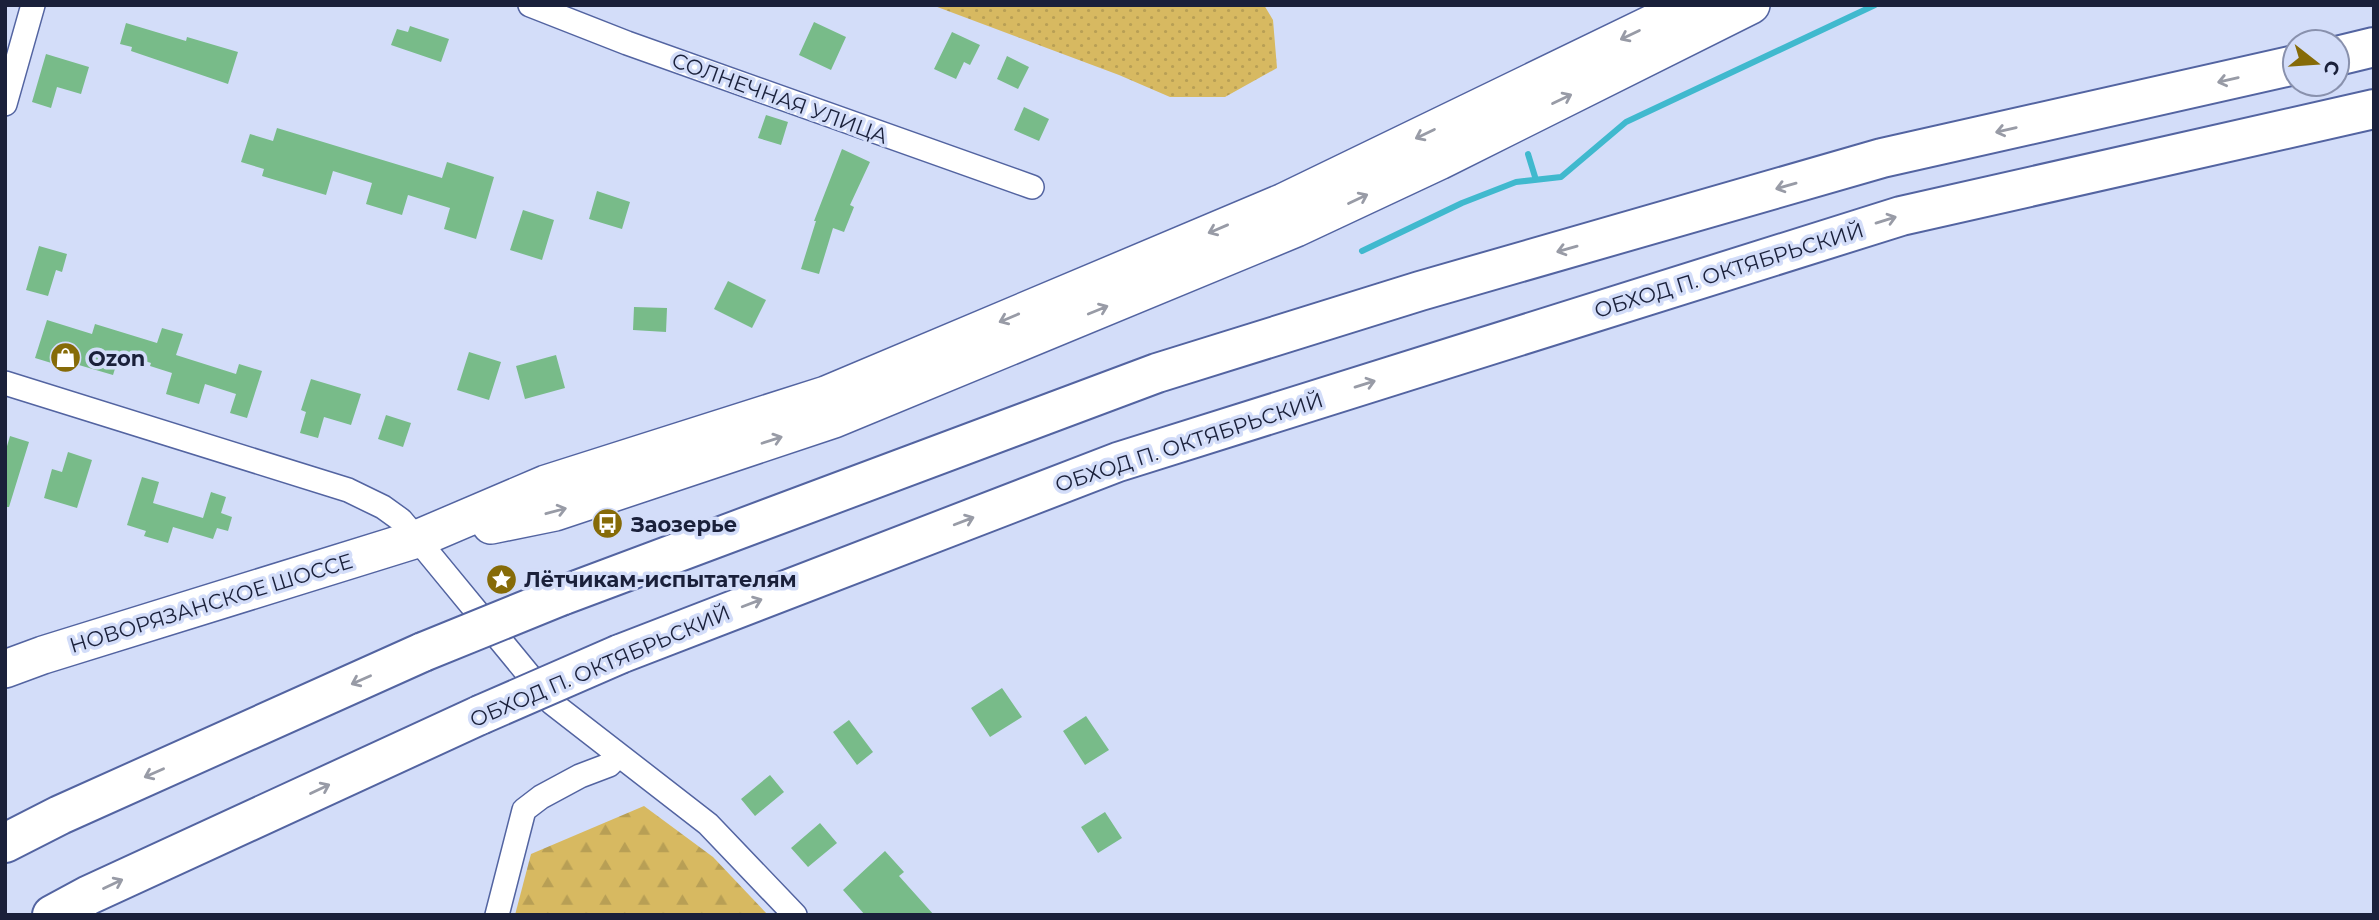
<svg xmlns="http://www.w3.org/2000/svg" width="2379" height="920" viewBox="0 0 2379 920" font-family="Montserrat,sans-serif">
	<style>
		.grass { fill: url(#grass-dots) }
		.forest { fill: url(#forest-firs) }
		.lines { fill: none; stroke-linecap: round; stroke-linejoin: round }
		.stream { stroke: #40b9ce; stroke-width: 6 }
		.building { fill: #78bb89 }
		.street-casing { stroke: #5364a1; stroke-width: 26 }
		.primary-casing { stroke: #5364a1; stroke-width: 40 }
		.highway-casing { stroke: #5364a1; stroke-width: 42 }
		.street { stroke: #fff; stroke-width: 23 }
		.primary { stroke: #fff; stroke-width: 37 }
		.highway { stroke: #fff; stroke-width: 38 }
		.highway-bridge-casing { stroke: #5364a1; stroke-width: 42; stroke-linecap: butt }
		.highway-bridge { stroke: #fff; stroke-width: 38 }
		.oneway { stroke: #989ba6 }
		.labels { text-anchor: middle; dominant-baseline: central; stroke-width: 7; stroke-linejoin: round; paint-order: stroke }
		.street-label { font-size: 21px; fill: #1a203a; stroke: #d3ddf9 }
		.poi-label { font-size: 21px; font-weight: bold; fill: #1a203a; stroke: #d3ddf9; text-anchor: start }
	</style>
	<defs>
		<pattern id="grass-dots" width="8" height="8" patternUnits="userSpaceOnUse" patternTransform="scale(1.75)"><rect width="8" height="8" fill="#d7b961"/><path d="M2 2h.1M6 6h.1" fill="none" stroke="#b89f55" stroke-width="1.8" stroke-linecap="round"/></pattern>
		<pattern id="forest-firs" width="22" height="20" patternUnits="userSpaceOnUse" patternTransform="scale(1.75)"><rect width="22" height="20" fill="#d7b961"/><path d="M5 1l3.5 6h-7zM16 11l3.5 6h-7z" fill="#b89f55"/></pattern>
	</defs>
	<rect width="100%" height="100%" fill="#d3ddf9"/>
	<path class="grass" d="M932 5H1264L1273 20 1277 68 1225 97H1170L1119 75Z"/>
	<path class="forest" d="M644 806 713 857 768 915H515L531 854Z"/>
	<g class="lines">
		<path class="stream" d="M1528 154 1536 180
			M1362 251 1462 203 1516 182 1561 177 1626 122 1875 5"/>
	</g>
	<path class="building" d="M814 22 846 37 831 70 799 55Z
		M126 23 186 41 187 37 238 52 228 84 131 51 132 47 120 44Z
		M410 26 449 39 441 62 391 45 397 29 408 32Z
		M952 32 980 45 970 65 964 62 956 79 934 69Z
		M46 54 89 67 81 94 57 87 51 108 32 102Z
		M1007 56 1029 67 1018 89 997 79Z
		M1024 107 1049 119 1039 141 1014 130Z
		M766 115 788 122 781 145 758 138Z
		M277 128 442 178 447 162 494 177 476 239 444 229 450 208 408 195 402 215 366 204 372 183 333 171 326 195 262 176 264 169 241 162 250 134 273 141Z
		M842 149 870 162 850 205 854 207 844 232 833 228 819 274 801 269 816 221H814Z
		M597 191 630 202 622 229 589 219Z
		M523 210 554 220 542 260 510 250Z
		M39 246 67 254 62 272 56 270 48 296 26 290Z
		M728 281 766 300 752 328 714 309Z
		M634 307 667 308 666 332 633 330Z
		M47 320 92 334 95 324 157 343 162 328 183 334 176 355 236 374 239 364 262 371 247 418 230 413 236 394 205 384 199 404 166 394 172 373 150 366 151 363 120 353 113 375 72 363 71 369 35 358Z
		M469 352 501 362 489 400 457 390Z
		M556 355 565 388 525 399 516 366Z
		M311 379 361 394 351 425 324 417 318 438 300 433 306 412 301 410Z
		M386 415 411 423 403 447 378 439Z
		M10 436 29 442 9 507H5V453Z
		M68 452 92 460 77 508 44 498 52 469 62 472Z
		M142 477 159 482 153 503 203 518 211 492 226 497 221 513 232 517 228 531 217 528 213 539 173 527 168 543 144 536 146 531 127 525Z
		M1002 688 1022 717 990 737 971 708Z
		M1086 716 1109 750 1085 765 1063 731Z
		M849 720 873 752 857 765 833 732Z
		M770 775 784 792 755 816 741 799Z
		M1105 812 1122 838 1098 853 1081 827Z
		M820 823 837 843 808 867 791 848Z
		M885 851 904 872 899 876 934 915H865L843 890Z"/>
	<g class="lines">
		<defs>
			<path id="street" d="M530 5 627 43 1032 187
				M5 104 33 5
				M5 383 348 490 383 507 401 520 417 539 552 703 708 824 795 915
				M497 915 524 810 541 797 580 776 609 765 619 755"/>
			<path id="primary" d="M491 525 555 512 834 419 1296 228 1439 161 1751 5
				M5 669 43 655 417 539 546 484 826 395 1284 202 1691 5"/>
			<path id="highway" d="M2337 56 2374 47
				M561 596 1157 373 1420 291 1882 158 2295 65
				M620 654 1118 462 1901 216 2374 109
				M5 843 60 815 423 652
				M52 915 89 895 480 715"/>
		</defs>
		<use href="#street" class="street-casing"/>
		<use href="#primary" class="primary-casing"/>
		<use href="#highway" class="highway-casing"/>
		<use href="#street" class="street"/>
		<use href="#primary" class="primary"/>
		<use href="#highway" class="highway"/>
		<defs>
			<path id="highway-bridge" d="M423 652 561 596
				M480 715 620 654"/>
		</defs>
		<use href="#highway-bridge" class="highway-bridge-casing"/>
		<use href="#highway-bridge" class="highway-bridge"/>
	</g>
	<defs><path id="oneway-shaft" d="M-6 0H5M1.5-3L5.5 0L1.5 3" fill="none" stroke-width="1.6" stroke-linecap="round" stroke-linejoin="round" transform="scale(1.75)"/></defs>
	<g class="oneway">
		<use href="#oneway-shaft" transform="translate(1630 35) rotate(154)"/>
		<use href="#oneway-shaft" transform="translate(2228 80) rotate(167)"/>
		<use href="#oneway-shaft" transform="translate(1562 99) rotate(-26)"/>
		<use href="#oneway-shaft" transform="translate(2006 130) rotate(167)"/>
		<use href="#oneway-shaft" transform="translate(1425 134) rotate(154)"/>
		<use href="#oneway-shaft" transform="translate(1786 186) rotate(164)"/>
		<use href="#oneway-shaft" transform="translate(1358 199) rotate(-25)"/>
		<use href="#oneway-shaft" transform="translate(1886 220) rotate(-17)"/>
		<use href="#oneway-shaft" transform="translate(1218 229) rotate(157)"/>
		<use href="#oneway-shaft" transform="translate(1567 249) rotate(164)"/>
		<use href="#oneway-shaft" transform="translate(1098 310) rotate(-22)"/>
		<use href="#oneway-shaft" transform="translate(1009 318) rotate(157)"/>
		<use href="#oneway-shaft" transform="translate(1365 384) rotate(-17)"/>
		<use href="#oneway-shaft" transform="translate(772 440) rotate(-18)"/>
		<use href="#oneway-shaft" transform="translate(556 511) rotate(-15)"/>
		<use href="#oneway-shaft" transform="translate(964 521) rotate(-21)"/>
		<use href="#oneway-shaft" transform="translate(752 603) rotate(-21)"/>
		<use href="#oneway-shaft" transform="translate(361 680) rotate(156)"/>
		<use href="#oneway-shaft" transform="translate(154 773) rotate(156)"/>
		<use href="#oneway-shaft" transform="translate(320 789) rotate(-25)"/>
		<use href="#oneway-shaft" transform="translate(113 884) rotate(-25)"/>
	</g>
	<defs>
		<symbol id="shop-disc" viewBox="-11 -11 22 22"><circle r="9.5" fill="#866b08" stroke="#d3ddf9"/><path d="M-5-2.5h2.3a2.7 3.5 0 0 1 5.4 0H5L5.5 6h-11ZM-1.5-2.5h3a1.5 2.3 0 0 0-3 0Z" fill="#fff"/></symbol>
		<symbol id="bus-disc" viewBox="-11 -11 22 22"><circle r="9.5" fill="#866b08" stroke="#d3ddf9"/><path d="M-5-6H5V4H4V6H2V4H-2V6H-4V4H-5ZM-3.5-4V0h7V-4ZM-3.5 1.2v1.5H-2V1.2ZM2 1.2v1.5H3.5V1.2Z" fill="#fff"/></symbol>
		<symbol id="sight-disc" viewBox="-11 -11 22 22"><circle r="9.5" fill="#866b08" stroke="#d3ddf9"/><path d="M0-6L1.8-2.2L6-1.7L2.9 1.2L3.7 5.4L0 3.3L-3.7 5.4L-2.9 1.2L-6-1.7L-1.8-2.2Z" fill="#fff"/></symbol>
	</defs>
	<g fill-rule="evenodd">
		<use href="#shop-disc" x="48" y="340" width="35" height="35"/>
		<use href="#bus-disc" x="590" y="506" width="35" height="35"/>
		<use href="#sight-disc" x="484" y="562" width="35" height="35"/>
	</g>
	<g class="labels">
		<g class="street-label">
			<text transform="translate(780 98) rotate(20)">СОЛНЕЧНАЯ УЛИЦА</text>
			<text transform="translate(1729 270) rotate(-17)">ОБХОД П. ОКТЯБРЬСКИЙ</text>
			<text transform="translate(1189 442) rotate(-18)">ОБХОД П. ОКТЯБРЬСКИЙ</text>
			<text transform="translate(211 603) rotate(-17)">НОВОРЯЗАНСКОЕ ШОССЕ</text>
			<text transform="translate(600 666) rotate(-23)">ОБХОД П. ОКТЯБРЬСКИЙ</text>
		</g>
		<g class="poi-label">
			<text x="88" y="358">Ozon</text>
			<text x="631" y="524">Заозерье</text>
			<text x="524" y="579">Лётчикам-испытателям</text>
		</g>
	</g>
	<rect width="2379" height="920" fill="none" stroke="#1a203a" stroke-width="14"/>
	<g transform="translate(2316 63) rotate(107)"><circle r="33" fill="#d3ddf9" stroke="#8991ad" stroke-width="2"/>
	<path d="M0-5L12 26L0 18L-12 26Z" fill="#866b08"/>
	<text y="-10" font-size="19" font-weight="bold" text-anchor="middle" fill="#1a203a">С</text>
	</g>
</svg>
